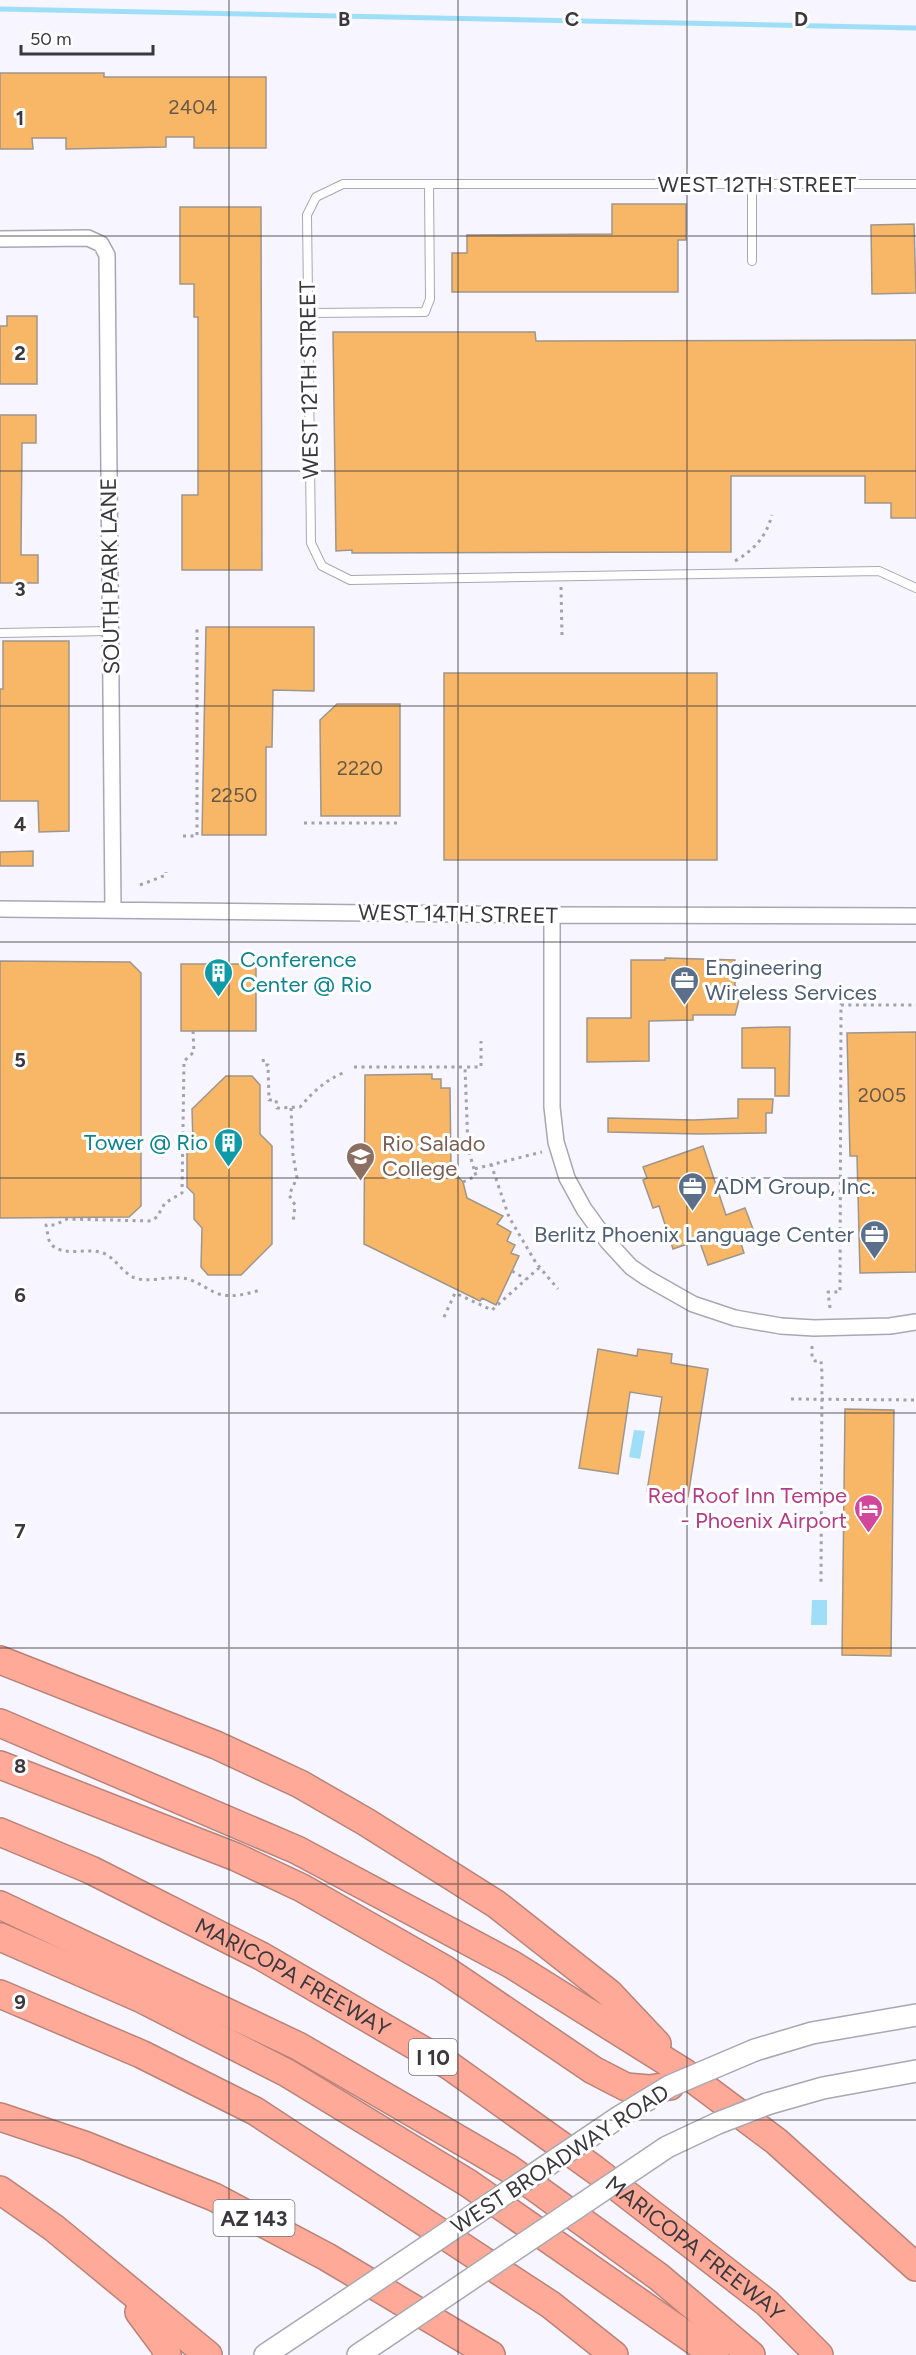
<svg xmlns="http://www.w3.org/2000/svg" width="916" height="2355" viewBox="0 0 916 2355" font-family="Figtree,sans-serif">
	<style>
		.water { fill: #9edff7 }
		.lines { fill: none; stroke-linecap: round; stroke-linejoin: round }
		.stream { stroke: #9edff7; stroke-width: 5 }
		.building { fill: #f8b766; stroke: #9e958c; stroke-width: 1.5 }
		.service-casing { stroke: #a9a7b2; stroke-width: 10 }
		.minor-casing { stroke: #a9a7b2; stroke-width: 18 }
		.secondary-casing { stroke: #a9a7b2; stroke-width: 24 }
		.motorway-casing { stroke: #ba8278; stroke-width: 30 }
		.path { stroke: #a3a1a9; stroke-width: 3; stroke-dasharray: 3 4.5; stroke-linecap: butt }
		.service { stroke: #fff; stroke-width: 8 }
		.minor { stroke: #fff; stroke-width: 15 }
		.secondary { stroke: #fff; stroke-width: 21 }
		.motorway { stroke: #ffaa98; stroke-width: 27 }
		.secondary-bridge-casing { stroke: #a9a7b2; stroke-width: 24; stroke-linecap: butt }
		.secondary-bridge { stroke: #fff; stroke-width: 21 }
		.grid { fill: none; stroke: #3a383d; stroke-width: 1.5; stroke-opacity: 0.55 }
		.labels { text-anchor: middle; dominant-baseline: central; stroke-width: 6; stroke-linejoin: round; paint-order: stroke }
		.number-label { font-size: 20px; fill: #6a5847 }
		.shield { fill: #fff; stroke: #757477; stroke-width: 1.5 }
		.shield-label { font-size: 21px; font-weight: bold; fill: #3a383d }
		.street-label { font-size: 22px; fill: #3a383d; stroke: #fff }
		.culture-label { font-size: 22px; fill: #0d838f; stroke: #fff; text-anchor: start }
		.service-label { font-size: 22px; fill: #4e5e75; stroke: #fff; text-anchor: start }
		.education-label { font-size: 22px; fill: #785e54; stroke: #fff; text-anchor: start }
		.hotel-label { font-size: 22px; fill: #b23c85; stroke: #fff; text-anchor: end }
		.grid-label { font-size: 20px; text-anchor: middle; font-weight: bold; fill: #3a383d; stroke: #fff; stroke-width: 6; stroke-linejoin: round; paint-order: stroke }
	</style>
	<rect width="100%" height="100%" fill="#f7f5ff"/>
	<path class="water" d="M634 1430 645 1431 640 1459 629 1457Z
		M812 1600H827V1625H811Z"/>
	<g class="lines">
		<path class="stream" d="M0 9 916 28"/>
	</g>
	<path class="building" d="M0 73H104V77H266V148H194V137H166V147L66 149V138H32L33 149H0Z
		M612 204H686V240H678V292H452V253H467V235L612 234Z
		M180 207H261L262 570H182V495H198V317H194V284H180Z
		M914 224 916 293 872 294 871 225Z
		M7 316H37V384H0V326H7Z
		M333 332H535L536 341 916 340V518H891V503H865V476H731V552L352 553V550L336 551Z
		M0 415H36V443H22L21 555H38V583H0Z
		M206 627H314V691L273 690 272 747H266V835H202Z
		M3 641H69V831L39 832 38 801H0V689H3Z
		M444 673H717V860H444Z
		M337 704H400V816H321L320 720Z
		M33 851V866H0V852Z
		M665 958 735 960V985L740 996 735 1015H693V1020L649 1021V1061L587 1062V1018H631V960H665Z
		M0 961 130 962 141 973V1206L129 1217 0 1218Z
		M181 964H256V1031H181Z
		M776 1027H790L789 1096H775V1068H742V1028Z
		M916 1032V1272L860 1273 857 1156H850L847 1033Z
		M432 1074V1079H441V1088H450L451 1170 463 1182 467 1198 503 1216 497 1224 511 1232 507 1241 515 1245 511 1253 519 1256 496 1305 482 1298 480 1301 364 1244 365 1075Z
		M226 1076H252L260 1085V1134L272 1146V1244L241 1275H208L201 1267 202 1228 194 1219V1194L187 1187V1147L193 1142 192 1109Z
		M738 1099H773L772 1113H766V1133L699 1134 608 1132V1118L694 1120 738 1118Z
		M703 1146 726 1215 745 1208 753 1229 738 1234 744 1253 708 1265 699 1240 673 1249 659 1206 653 1208 643 1180 647 1178 643 1167Z
		M598 1349 637 1356 638 1349 672 1354 671 1363 708 1369 688 1497 647 1491 662 1397 630 1392 618 1474 579 1468Z
		M845 1409 894 1410 891 1656 842 1655Z"/>
	<g class="lines">
		<defs>
			<path id="service" d="M916 184H343L316 197 307 215 311 543 322 566 350 580 879 571 916 588
				M752 261V184
				M308 313 425 312 430 299 429 184
				M0 633 110 631"/>
			<path id="minor" d="M0 239 88 238 101 244 107 255 113 909
				M0 909 552 915 916 916
				M552 915V1107L556 1142 567 1178 584 1209 608 1242 631 1267 647 1278 693 1304 735 1318 781 1326 814 1328 890 1326 916 1322"/>
			<path id="secondary" d="M755 2050 812 2033 916 2015
				M767 2104 823 2088 916 2071
				M265 2355 340 2305
				M358 2355 382 2339"/>
			<g id="motorway">
				<path d="M0 1660 216 1745 300 1784 366 1822 496 1904 609 1993 657 2044"/>
				<path d="M0 1723 297 1850 511 1964 685 2073 776 2141 916 2267"/>
				<path d="M0 1765 236 1857 302 1888 444 1969 593 2070 626 2087 649 2089 670 2086"/>
				<path id="s1" d="M0 1832 91 1870 261 1956 450 2066 594 2169 767 2303 819 2355"/>
				<path d="M0 1905 298 2046 508 2168 659 2277 751 2355"/>
				<path d="M0 1937 140 1998 287 2073 468 2183 715 2355"/>
				<path d="M0 1994 141 2054 255 2111 551 2305 614 2355"/>
				<path d="M0 2117 84 2145 214 2197 327 2257 491 2355"/>
				<path d="M0 2190 54 2228 208 2355"/>
				<path d="M139 2312 165 2347 167 2355"/>
			</g>
		</defs>
		<use href="#service" class="service-casing"/>
		<use href="#minor" class="minor-casing"/>
		<use href="#secondary" class="secondary-casing"/>
		<use href="#motorway" class="motorway-casing"/>
		<path class="path" d="M735 561C754 550 766 537 772 515
			M561 587 562 636
			M304 823H399
			M183 836H197V627
			M140 885 166 875V872
			M193 1031 194 1052 184 1061 182 1193 165 1203 157 1217 151 1221 67 1219 55 1225H46C48 1231 47 1242 53 1246 67 1257 87 1247 103 1253 116 1258 122 1273 135 1278 149 1283 166 1276 181 1278 196 1279 205 1289 219 1294 232 1298 247 1294 260 1290
			M263 1059 264 1065H268L269 1100H276L277 1108 300 1107C313 1092 324 1081 343 1073
			M354 1067H465
			M291 1108 293 1155 297 1178 289 1195 295 1205 293 1223
			M491 1164 509 1217 536 1263 558 1289
			M474 1169 468 1148 465 1067H481V1041
			M463 1182 476 1176 474 1169 542 1152
			M512 1271 526 1279
			M830 1308 828 1292H840L841 1005H916
			M444 1317 455 1293 492 1310 540 1267
			M812 1346V1358L815 1361H821L822 1373 821 1582
			M791 1399 916 1400"/>
		<use href="#service" class="service"/>
		<use href="#minor" class="minor"/>
		<use href="#secondary" class="secondary"/>
		<use href="#motorway" class="motorway"/>
		<defs>
			<path id="secondary-bridge" d="M340 2305 619 2117 670 2086 755 2050
				M382 2339 667 2147 718 2123 767 2104"/>
		</defs>
		<use href="#secondary-bridge" class="secondary-bridge-casing"/>
		<use href="#secondary-bridge" class="secondary-bridge"/>
	</g>
	<path class="grid" d="M229 0V2355M458 0V2355M687 0V2355M0 236H916M0 471H916M0 706H916M0 942H916M0 1178H916M0 1413H916M0 1648H916M0 1884H916M0 2120H916"/>
	<defs>
		<symbol id="building-pin" viewBox="-11 -11 22 30"><path d="M0 17L-7.5 6A9.5 9.5 0 1 1 7.5 6Z" fill="#0f9aa8" stroke="#fff"/><path d="M-4-6H4V6H1V3H-1V6H-4ZM-2.5-4.3h1.7v1.8h-1.7ZM.8-4.3h1.7v1.8H.8ZM-2.5-1h1.7V.8h-1.7ZM.8-1h1.7V.8H.8Z" fill="#fff"/></symbol>
		<symbol id="office-pin" viewBox="-11 -11 22 30"><path d="M0 17L-7.5 6A9.5 9.5 0 1 1 7.5 6Z" fill="#5c6f8a" stroke="#fff"/><path d="M-6-3h4V-5.5h4V-3h4V5H-6ZM-1-4.5V-3h2v-1.5ZM-6 0V1H6V0Z" fill="#fff"/></symbol>
		<symbol id="university-pin" viewBox="-11 -11 22 30"><path d="M0 17L-7.5 6A9.5 9.5 0 1 1 7.5 6Z" fill="#8d6e63" stroke="#fff"/><path d="M0-5L7-2L0 1L-7-2ZM-4 1L0 2.5L4 1V4Q0 6-4 4Z" fill="#fff"/></symbol>
		<symbol id="hotel-pin" viewBox="-11 -11 22 30"><path d="M0 17L-7.5 6A9.5 9.5 0 1 1 7.5 6Z" fill="#d1479c" stroke="#fff"/><path d="M-6-4.5h1.5V1H6V5H4.5V3h-9V5H-6ZM-4 0a1.8 1.8 0 1 1 3.6 0ZM.5 0V-2.5h3Q6-2.5 6 0Z" fill="#fff"/></symbol>
	</defs>
	<g fill-rule="evenodd">
		<use href="#building-pin" x="202" y="956" width="33" height="45"/>
		<use href="#office-pin" x="668" y="964" width="33" height="45"/>
		<use href="#building-pin" x="212" y="1126" width="33" height="45"/>
		<use href="#university-pin" x="344" y="1140" width="33" height="45"/>
		<use href="#office-pin" x="676" y="1170" width="33" height="45"/>
		<use href="#office-pin" x="858" y="1218" width="33" height="45"/>
		<use href="#hotel-pin" x="852" y="1492" width="33" height="45"/>
	</g>
	<g class="labels">
		<g class="number-label">
			<text x="193" y="107">2404</text>
			<text x="360" y="768">2220</text>
			<text x="234" y="795">2250</text>
			<text x="882" y="1095">2005</text>
		</g>
		<g class="shield">
			<rect x="409" y="2039" width="48" height="36" rx="4.5"/>
			<rect x="213.5" y="2200" width="81" height="36" rx="4.5"/>
		</g>
		<g class="shield-label">
			<text x="433" y="2057">I 10</text>
			<text x="254" y="2218">AZ 143</text>
		</g>
		<g class="street-label">
			<text x="757" y="184">WEST 12TH STREET</text>
			<text transform="translate(309 380) rotate(-91)">WEST 12TH STREET</text>
			<text transform="translate(110 576) rotate(-91)">SOUTH PARK LANE</text>
			<text transform="translate(458 914) rotate(1)">WEST 14TH STREET</text>
			<text stroke="none"><textPath href="#s1" startOffset="327">MARICOPA FREEWAY</textPath></text>
			<text transform="translate(560 2159) rotate(-33)">WEST BROADWAY ROAD</text>
			<text stroke="none"><textPath href="#s1" startOffset="813">MARICOPA FREEWAY</textPath></text>
		</g>
		<g class="culture-label">
			<text x="240" y="959">Conference<tspan x="240" dy="25">Center @ Rio</tspan></text>
			<text x="208" y="1142" text-anchor="end">Tower @ Rio</text>
		</g>
		<g class="service-label">
			<text x="705" y="967">Engineering<tspan x="705" dy="25">Wireless Services</tspan></text>
			<text x="714" y="1186">ADM Group, Inc.</text>
			<text x="854" y="1234" text-anchor="end">Berlitz Phoenix Language Center</text>
		</g>
		<g class="education-label">
			<text x="382" y="1143">Rio Salado<tspan x="382" dy="25">College</tspan></text>
		</g>
		<g class="hotel-label">
			<text x="847" y="1495">Red Roof Inn Tempe<tspan x="847" dy="25">- Phoenix Airport</tspan></text>
		</g>
	</g>
	<g class="grid-label">
		<text x="344" y="26">B</text>
		<text x="572" y="26">C</text>
		<text x="801" y="26">D</text>
		<text x="20" y="125">1</text>
		<text x="20" y="360">2</text>
		<text x="20" y="596">3</text>
		<text x="20" y="831">4</text>
		<text x="20" y="1067">5</text>
		<text x="20" y="1302">6</text>
		<text x="20" y="1538">7</text>
		<text x="20" y="1773">8</text>
		<text x="20" y="2009">9</text>
	</g>
	<path d="M21 45v9h132v-9" fill="none" stroke="#3a383d" stroke-width="3"/>
	<text x="30" y="45" font-size="18" fill="#3a383d" stroke="#ffffff" stroke-width="4.5" paint-order="stroke">50 m</text>
</svg>
